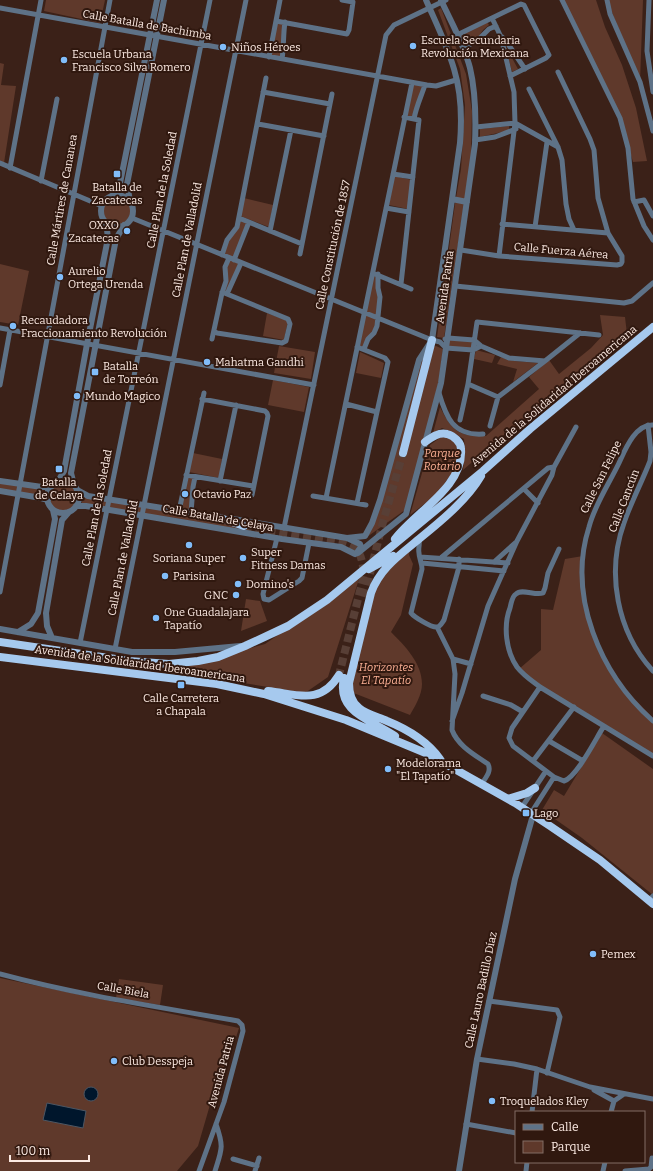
<svg xmlns="http://www.w3.org/2000/svg" width="653" height="1171" viewBox="0 0 653 1171" font-family="Bitter,serif">
	<style>
		.green { fill: #5f392b }
		.water { fill: #00162c; stroke: #4c5663 }
		.lines { fill: none; stroke-linecap: round; stroke-linejoin: round }
		.trunk-tunnel { stroke: #583f36; stroke-width: 8; stroke-dasharray: 8 4; stroke-linecap: butt }
		.minor { stroke: #5e7287; stroke-width: 5 }
		.tertiary { stroke: #5e7287; stroke-width: 6 }
		.trunk { stroke: #a6c9ee; stroke-width: 8 }
		.poi-dot { fill: #81bdfa; stroke: #30180f; stroke-width: 1.5 }
		.labels { text-anchor: middle; dominant-baseline: central; stroke-width: 4; stroke-linejoin: round; paint-order: stroke }
		.street-label { font-size: 11px; fill: #fceae3; stroke: #30180f }
		.poi-label { font-size: 11px; fill: #fceae3; stroke: #30180f; text-anchor: start }
		.park-label { font-size: 11px; font-style: italic; fill: #feb297; stroke: #30180f }
	</style>
	<rect width="100%" height="100%" fill="#3b2118"/>
	<path class="green" d="M46 0H105L100 23 44 11Z
		M563 0H596L605 27 622 65 636 108 647 161 633 162 620 118Z
		M607 0H643L640 82Z
		M441 8 466 74 472 111 471 157 444 338 437 337 455 204 461 169 465 105 460 69 438 10Z
		M276 21 285 22 282 59 269 57Z
		M487 22 489 25 483 30 479 36 463 45 459 36Z
		M505 45 518 69 512 72Z
		M0 63 4 64 1 85 16 86 4 163 0 161Z
		M412 83 424 85 414 119 405 117Z
		M509 126V131C499 132 490 135 480 137V129Z
		M394 176 412 180 408 209 389 205Z
		M101 211a16 16 0 1 1 32 0a16 16 0 1 1-32 0Z
		M244 198 273 205 269 227 240 216Z
		M239 218 249 222 232 259 239 263 227 294 222 292 229 258 222 255 227 240 237 227Z
		M0 264 29 271 18 325 0 322Z
		M372 274H378L379 296 376 328 363 348 357 347Z
		M267 313 288 321 284 340 263 336Z
		M600 315 625 317 627 334 565 390 501 437 463 470 465 451 464 439 450 431 442 428 433 433 440 407C452 431 459 437 486 436L539 389 529 377 549 360 559 374 591 348 603 335Z
		M448 339 474 340 473 350 446 348Z
		M279 346 315 352 311 379 274 373Z
		M436 346 443 349 439 381 405 510 367 537 421 362 428 349Z
		M476 350 495 355 492 363 474 359Z
		M360 352 384 363 381 378 356 373Z
		M501 357 515 361 538 363 513 382 517 369 497 364Z
		M273 380 309 387 304 412 268 405Z
		M441 437 451 439 456 444 459 453 457 466 436 495 410 515 430 445Z
		M193 453 222 459 219 478 189 472Z
		M186 475 194 477 191 511 179 510Z
		M0 481 43 488 41 498 0 491Z
		M49 497a14 14 0 1 1 28 0a14 14 0 1 1-28 0Z
		M84 494 214 516 240 530 81 506Z
		M410 548 409 555 413 564 401 615 391 632C405 646 422 663 422 684 422 695 415 706 410 715L351 692 373 587Z
		M583 556 587 612 604 656 625 689 653 718V755L544 690 519 669 541 650V609L553 610 565 559Z
		M359 579 328 677 305 693 169 671 265 644Z
		M246 599 260 601 267 621 241 631Z
		M602 733 653 769V895L582 838 542 810 554 790 564 796Z
		M0 978 239 1028 218 1095 212 1098 198 1146 177 1171H0Z
		M119 979 163 985 160 1005 116 998Z"/>
	<path class="water" d="M84 1094a7 7 0 1 1 14 0a7 7 0 1 1-14 0Z
		M47 1103 86 1111 83 1128 43 1120Z"/>
	<g class="lines">
		<path class="trunk-tunnel" d="M244 526 345 543C348 544 352 545 354 547 362 553 363 566 364 575L339 675
			M364 597 383 522 403 453"/>
		<path class="minor" d="M342 0 353 2
			M562 0 620 118 628 148 633 199 644 226 653 240
			M607 0 610 14 640 82 653 131
			M649 0 647 51 653 92
			M0 8 427 85 436 86 456 80
			M492 18 501 37 514 92 515 123 499 256
			M276 21 347 34 349 30 353 2
			M457 35 521 4 524 5 549 55 546 58 510 76
			M502 37 508 44 525 69
			M463 48 478 40 489 29 496 26
			M269 57 280 0
			M282 59C284 47 283 35 285 22
			M529 89 558 147 562 160 566 204 569 219 574 230
			M263 92 330 104
			M414 119C416 107 421 97 425 85
			M258 124 324 136
			M476 127 515 123 558 147
			M475 140 495 137 516 129
			M0 163 102 206
			M10 168 41 0
			M393 174 413 177
			M41 181 57 99
			M634 202 644 200 653 216
			M386 208 409 212
			M132 218 432 340 440 342 446 348 473 350 481 346
			M239 218 302 244
			M502 224 608 233
			M535 227 547 142
			M270 231 291 130
			M461 250 499 256 617 265 621 264 622 262V256L608 233 598 198 594 150 590 139 558 72
			M300 254 332 94
			M222 255 227 240 237 227 266 78
			M234 260 249 222
			M375 274 411 289
			M401 284 419 120 404 117
			M455 286 624 303 632 301 653 283
			M227 294 241 263
			M0 328 314 385
			M214 331 217 333 282 343 286 341 290 324 288 319 222 292
			M212 339 222 293 226 281 225 267 229 258
			M445 339 448 338 474 340 481 346 509 358 545 361
			M357 347 385 358 388 362 357 503
			M364 349 368 339 374 333 377 326 380 297 378 288V274
			M468 384 498 397
			M0 385 10 330
			M439 393C446 417 453 436 483 434
			M202 399 265 411 267 413 268 416 252 495
			M346 404 377 412
			M460 420 468 384 477 322 599 335
			M648 425 651 452 650 461C642 482 631 502 624 523 606 573 617 632 653 671
			M653 425C635 424 625 450 619 463 609 484 595 504 589 527 567 596 600 674 653 721
			M490 426 498 397 545 361 580 333
			M186 475 253 486
			M220 481 236 405
			M524 489 538 503
			M313 496 366 505
			M326 498 412 83
			M179 511 204 393
			M191 513 193 487 195 477
			M284 528 386 35 394 25 446 0
			M277 538 263 594 264 599 269 600 299 581 302 578 309 543
			M419 540C420 545 418 548 419 553 419 558 422 563 422 569L411 613C414 617 432 628 437 627 440 627 442 623 444 620L459 567V559
			M559 549 548 573 545 588 543 593C535 596 522 588 516 594 512 596 511 604 510 608 503 626 506 651 517 667 523 675 532 681 540 687L653 756
			M420 557 508 563
			M442 557 548 468 554 467
			M494 562 515 543
			M422 563 504 571
			M0 592 110 0
			M437 627 453 659 455 674 452 730C458 746 475 755 488 764 492 772 485 778 481 785
			M80 643 210 0
			M115 649 246 0
			M453 659 471 664
			M540 687 512 728 509 738 513 746 554 777 564 781C577 777 596 738 604 726
			M483 696 511 705 523 712
			M452 721 462 693 488 606 517 541 552 475 554 467 576 427
			M549 741 583 761
			M533 761 574 707
			M522 807 546 771
			M531 813 554 777
			M649 900 653 896
			M0 974C78 995 159 1007 238 1021L242 1025 243 1031 224 1102 199 1171
			M489 1001 557 1010 560 1017 547 1073
			M477 1059 514 1064 537 1069 590 1087 653 1099
			M594 1090 614 1101
			M532 1112 537 1069
			M611 1112 614 1101 624 1094
			M466 1124 516 1133
			M233 1159 257 1166
			M215 1171C222 1149 224 1147 216 1124
			M255 1171 259 1158
			M526 1171 527 1162
			M603 1171 605 1162
			M625 1171 649 1169 651 1167 652 1158"/>
		<path class="tertiary" d="M101 211a16 16 0 1 1 32 0a16 16 0 1 1-32 0Z
			M112 196 120 183 157 0
			M452 199 467 202
			M130 201 127 184 164 0
			M0 481 42 487H51
			M47 497a16 16 0 1 1 32 0a16 16 0 1 1-32 0Z
			M57 483 64 471 87 344 108 238 106 222
			M74 485 71 473 116 239 124 225
			M77 490 88 496 218 517
			M0 491 41 498 48 500
			M76 506H86L282 539 341 547 355 554
			M233 519 347 538 360 544 361 547 358 551
			M347 538 365 536 372 523 380 500 419 360 432 340 460 143C462 119 461 92 454 69 447 45 436 23 426 0
			M355 554 358 553 406 514 441 383 475 144C476 119 476 93 470 68 464 44 451 22 441 0
			M0 629 132 652H175L240 646
			M18 632 31 624 38 613 55 519 53 510
			M52 638 47 626 46 613 62 520 69 512
			M459 1171 477 1059 515 879 533 815"/>
		<path class="trunk" d="M403 453 432 340
			M214 516 244 526
			M395 539C415 512 464 487 461 449 461 442 454 436 447 434 439 432 432 437 425 442
			M369 569 393 556
			M0 642 129 661 169 664 198 661 218 657 245 646 288 626 327 600 483 471 530 429 653 327
			M0 657 217 684 264 694 346 720 428 754 515 803 550 826 600 860 653 904
			M344 678C336 713 372 720 395 736
			M268 691C297 694 320 706 339 675
			M440 759C427 741 407 729 387 721 378 717 366 714 359 708 351 702 349 692 349 683L371 593C380 568 400 555 419 539 440 522 467 500 481 476
			M508 799 527 793 535 788"/>
	</g>
	<g class="poi-dot">
		<circle cx="413" cy="46" r="4"/>
		<circle cx="223" cy="47" r="4"/>
		<circle cx="64" cy="60" r="4"/>
		<rect x="113" y="170" width="8" height="8" rx="2"/>
		<circle cx="127" cy="231" r="4"/>
		<circle cx="60" cy="277" r="4"/>
		<circle cx="13" cy="326" r="4"/>
		<circle cx="207" cy="362" r="4"/>
		<rect x="91" y="368" width="8" height="8" rx="2"/>
		<circle cx="77" cy="396" r="4"/>
		<rect x="55" y="465" width="8" height="8" rx="2"/>
		<circle cx="185" cy="494" r="4"/>
		<circle cx="189" cy="545" r="4"/>
		<circle cx="243" cy="558" r="4"/>
		<circle cx="165" cy="576" r="4"/>
		<circle cx="238" cy="584" r="4"/>
		<circle cx="236" cy="595" r="4"/>
		<circle cx="156" cy="618" r="4"/>
		<rect x="177" y="681" width="8" height="8" rx="2"/>
		<circle cx="388" cy="769" r="4"/>
		<rect x="522" y="809" width="8" height="8" rx="2"/>
		<circle cx="593" cy="954" r="4"/>
		<circle cx="114" cy="1061" r="4"/>
		<circle cx="492" cy="1101" r="4"/>
	</g>
	<g class="labels">
		<g class="street-label">
			<text transform="translate(147 25) rotate(10)">Calle Batalla de Bachimba</text>
			<text transform="translate(162 190) rotate(-79)">Calle Plan de la Soledad</text>
			<text transform="translate(62 200) rotate(-80)">Calle Mártires de Cananea</text>
			<text transform="translate(187 240) rotate(-79)">Calle Plan de Valladolid</text>
			<text transform="translate(333 245) rotate(-78)">Calle Constitución de 1857</text>
			<text transform="translate(561 251) rotate(5)">Calle Fuerza Aérea</text>
			<text transform="translate(445 287) rotate(-82)">Avenida Patria</text>
			<text transform="translate(554 396) rotate(-40)">Avenida de la Solidaridad Iberoamericana</text>
			<text transform="translate(601 477) rotate(-64)">Calle San Felipe</text>
			<text transform="translate(624 501) rotate(-69)">Calle Cancún</text>
			<text transform="translate(97 508) rotate(-79)">Calle Plan de la Soledad</text>
			<text transform="translate(218 518) rotate(10)">Calle Batalla de Celaya</text>
			<text transform="translate(123 558) rotate(-79)">Calle Plan de Valladolid</text>
			<text transform="translate(140 664) rotate(8)">Avenida de la Solidaridad Iberoamericana</text>
			<text transform="translate(123 990) rotate(10)">Calle Biela</text>
			<text transform="translate(481 990) rotate(-78)">Calle Lauro Badillo Díaz</text>
			<text transform="translate(221 1072) rotate(-75)">Avenida Patria</text>
		</g>
		<g class="poi-label">
			<text x="421" y="40">Escuela Secundaria<tspan x="421" dy="13">Revolución Mexicana</tspan></text>
			<text x="231" y="47">Niños Héroes</text>
			<text x="72" y="54">Escuela Urbana<tspan x="72" dy="13">Francisco Silva Romero</tspan></text>
			<text x="117" y="187" text-anchor="middle">Batalla de<tspan x="117" dy="13">Zacatecas</tspan></text>
			<text x="119" y="225" text-anchor="end">OXXO<tspan x="119" dy="13">Zacatecas</tspan></text>
			<text x="68" y="271">Aurelio<tspan x="68" dy="13">Ortega Urenda</tspan></text>
			<text x="21" y="320">Recaudadora<tspan x="21" dy="13">Fraccionamiento Revolución</tspan></text>
			<text x="215" y="362">Mahatma Gandhi</text>
			<text x="103" y="366">Batalla<tspan x="103" dy="13">de Torreón</tspan></text>
			<text x="85" y="396">Mundo Magico</text>
			<text x="59" y="482" text-anchor="middle">Batalla<tspan x="59" dy="13">de Celaya</tspan></text>
			<text x="193" y="494">Octavio Paz</text>
			<text x="251" y="552">Super<tspan x="251" dy="13">Fitness Damas</tspan></text>
			<text x="189" y="558" text-anchor="middle">Soriana Super</text>
			<text x="173" y="576">Parisina</text>
			<text x="246" y="584">Domino's</text>
			<text x="228" y="595" text-anchor="end">GNC</text>
			<text x="164" y="612">One Guadalajara<tspan x="164" dy="13">Tapatío</tspan></text>
			<text x="181" y="698" text-anchor="middle">Calle Carretera<tspan x="181" dy="13">a Chapala</tspan></text>
			<text x="396" y="763">Modelorama<tspan x="396" dy="13">"El Tapatío"</tspan></text>
			<text x="534" y="813">Lago</text>
			<text x="601" y="954">Pemex</text>
			<text x="122" y="1061">Club Desspeja</text>
			<text x="500" y="1101">Troquelados Kley</text>
		</g>
		<g class="park-label">
			<text x="442" y="453">Parque<tspan x="442" dy="13">Rotario</tspan></text>
			<text x="386" y="667">Horizontes<tspan x="386" dy="13">El Tapatío</tspan></text>
		</g>
	</g>
	<rect x="515" y="1111" width="130" height="52" fill="#30180f" stroke="#826c64"/>
	<rect x="523" y="1124" width="20" height="6" fill="#5e7287" stroke="#826c64"/>
	<text x="551" y="1131" font-size="12" fill="#fceae3">Calle</text>
	<rect x="523" y="1141" width="20" height="12" fill="#5f392b" stroke="#826c64"/>
	<text x="551" y="1151" font-size="12" fill="#fceae3">Parque</text>
	<path d="M10 1155v6h79v-6" fill="none" stroke="#fceae3" stroke-width="2"/>
	<text x="16" y="1155" font-size="12" fill="#fceae3" stroke="#30180f" stroke-width="3" paint-order="stroke">100 m</text>
</svg>
